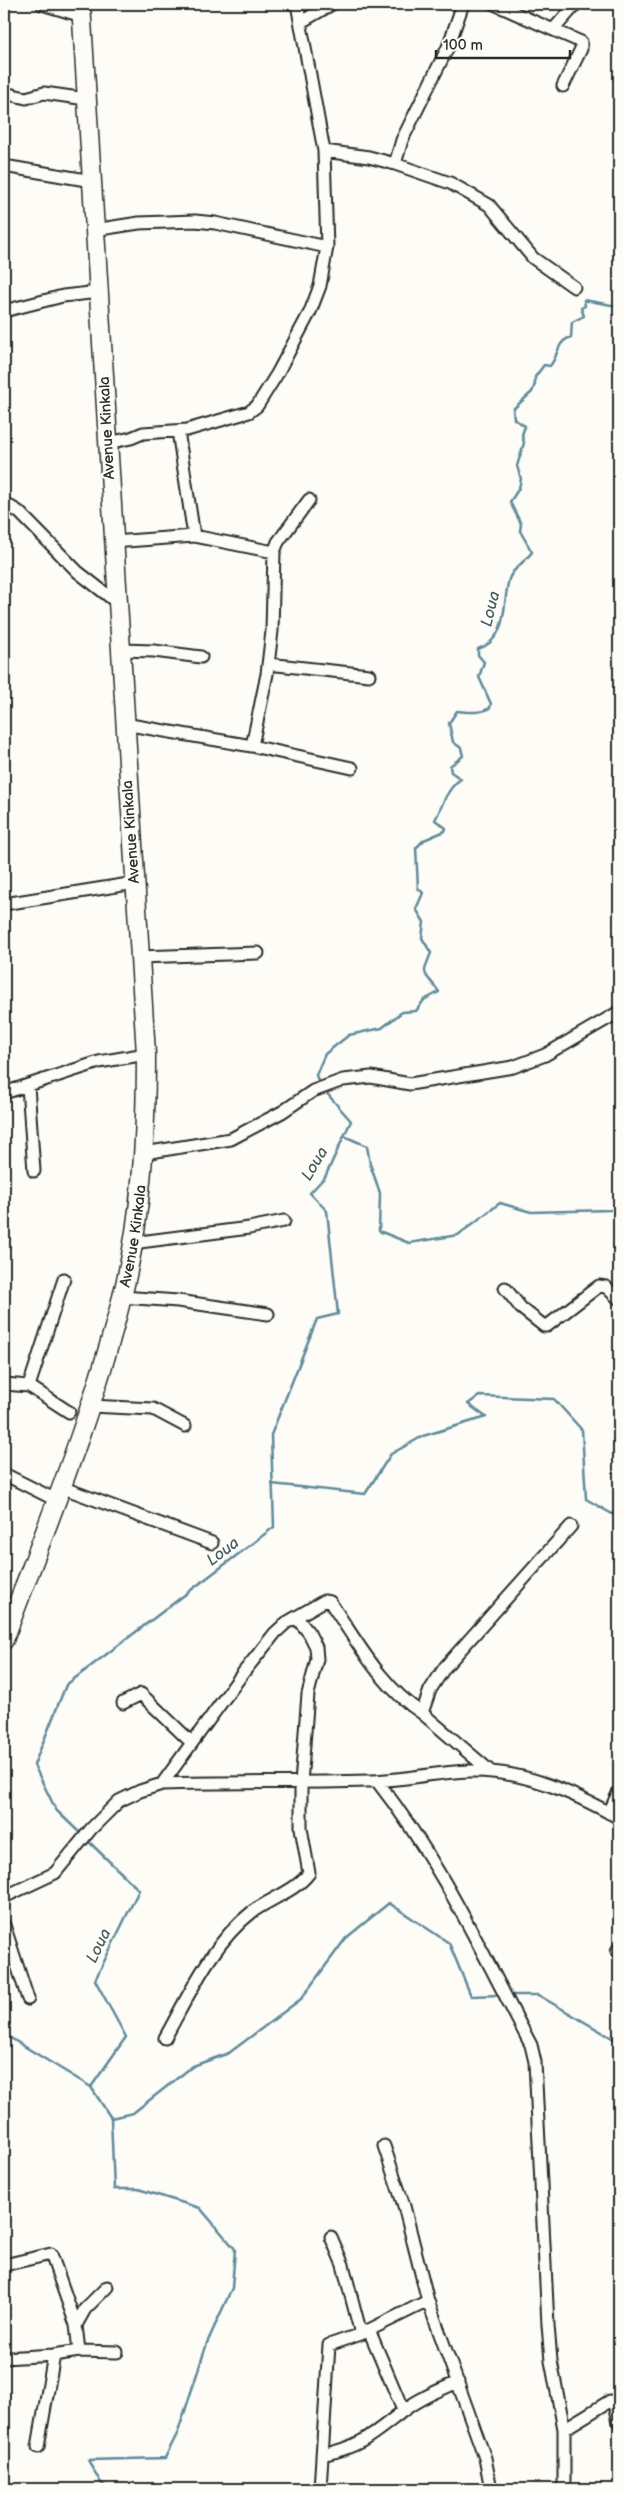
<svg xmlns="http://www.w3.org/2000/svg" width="623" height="2493" viewBox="0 0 623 2493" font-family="'Balsamiq Sans',sans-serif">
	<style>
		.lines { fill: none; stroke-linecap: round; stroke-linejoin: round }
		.stream { stroke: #5f8a99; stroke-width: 2.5 }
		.minor-casing { stroke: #2b2b2b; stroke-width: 15 }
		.primary-casing { stroke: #2b2b2b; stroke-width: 21 }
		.minor { stroke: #fdfcf7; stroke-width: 11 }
		.primary { stroke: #fdfcf7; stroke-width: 18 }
		.labels { text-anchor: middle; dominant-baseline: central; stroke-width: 4.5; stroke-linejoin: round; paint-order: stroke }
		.street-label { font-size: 15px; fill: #2b2b2b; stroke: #fdfcf7 }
		.water-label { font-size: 16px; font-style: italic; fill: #455b62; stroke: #fdfcf7 }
	</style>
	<rect width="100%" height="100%" fill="#fdfcf7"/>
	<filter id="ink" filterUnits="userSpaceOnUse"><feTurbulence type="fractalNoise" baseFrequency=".02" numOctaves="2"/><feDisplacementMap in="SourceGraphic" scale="10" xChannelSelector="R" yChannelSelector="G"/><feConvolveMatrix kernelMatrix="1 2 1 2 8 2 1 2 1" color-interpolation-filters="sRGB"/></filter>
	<g filter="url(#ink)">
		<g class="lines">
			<path class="stream" d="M319 1084 316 1075 325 1054 349 1035 382 1028 402 1012 416 1011 424 1000 439 992C425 971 420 979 431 953L422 938 424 922 416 909 423 893 418 888 416 848 424 840 445 831 446 828 435 820C443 805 447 788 461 779L451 772 450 766 463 756 461 748 453 742 449 723 457 711C469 712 479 714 490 708L491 704 479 677 484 662 478 655V649C509 639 502 604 509 579 512 569 525 562 532 552L520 531 521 524 510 502 519 488 521 479 517 466 524 443 522 435 525 426 514 419 513 409 532 392 535 384V377L544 365 550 366C559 355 556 342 571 337L572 322 584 316 581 308 585 306 584 300 617 306 619 302
				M344 1136 367 1146 370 1164 380 1193 379 1231 409 1243 458 1235 500 1203 531 1212 611 1210 619 1205
				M272 1484 365 1494 391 1454 423 1436 486 1417 468 1404 479 1396 554 1399 582 1430 586 1499 619 1518
				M82 1835 56 1810 34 1765 66 1685 274 1527 271 1435 317 1319 338 1314 327 1211 310 1193 325 1177 351 1121 324 1090
				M509 1995H538L619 2042
				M4 2034 91 2087 126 2037 95 1980 139 1890 86 1839
				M91 2087 111 2118 133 2113 193 2066 229 2053 301 1999 346 1938 389 1903 449 1943 471 1996 501 1995
				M619 2146 617 2151 619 2162
				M109 2489 101 2483 88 2460 165 2458 178 2432 207 2343 232 2288 235 2249 200 2208 138 2189H114L111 2118"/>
			<defs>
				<path id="minor" d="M42 4 82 16
					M494 4 581 42V49L563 86
					M301 22 332 4
					M553 30 576 4
					M4 93 26 98 44 93 86 99
					M324 151 369 157 395 164 402 140 448 47 463 4
					M395 164 450 183 489 205 533 258 574 287
					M4 166 92 181
					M94 230 139 223 195 221 215 223 327 247
					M4 311 63 296 99 292
					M178 431 194 536
					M108 443 131 438 143 433 187 430 249 412 257 406 277 374 310 312 320 286 327 247 324 151 297 4
					M4 503 19 512 78 572 119 604
					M113 542 194 536 274 552 272 631 267 674 252 746
					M274 552 278 542 309 500
					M121 650 154 651 201 657
					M268 664 369 675
					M124 724 252 746 352 768
					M4 904 135 883
					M139 957 258 953
					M28 1086 34 1171
					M4 1093 99 1062 146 1054
					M144 1153 231 1139 282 1112 313 1091 343 1080 371 1077 410 1084 513 1067 545 1055 619 1012
					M132 1243 249 1228 284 1221
					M505 1288 521 1308 544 1326H547L599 1286 606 1287 619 1299
					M122 1297 178 1301 268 1314
					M4 1384 29 1386 69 1412
					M29 1386 64 1279
					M90 1406 153 1409 185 1426
					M4 1474 56 1500
					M61 1487 212 1543
					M123 1703 141 1694 191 1742
					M490 1771 422 1713 430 1690 445 1667 571 1526
					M377 1781C441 1862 483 1955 531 2045L535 2062 548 2325 551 2361 564 2429V2489
					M162 1784 243 1673 275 1633 286 1623 324 1601 330 1602C357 1641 381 1687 422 1713
					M609 1813 619 1791
					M4 1897 55 1873 91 1829 119 1801 140 1791 162 1784C230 1782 299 1783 367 1781 401 1781 435 1772 469 1771 524 1770 572 1792 619 1818
					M4 1925 28 1999
					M617 1951 619 1948
					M165 2038C189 1995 212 1943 252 1912 269 1899 296 1891 309 1873L301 1828V1783L308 1694 317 1659 316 1647 309 1633 296 1617
					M384 2146 404 2206 428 2301 485 2458 491 2489
					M331 2237 343 2265 361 2334
					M4 2265 51 2254 76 2325 79 2351
					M76 2325 85 2309 107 2287
					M369 2330 403 2410
					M4 2358 54 2355 79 2351 117 2352
					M564 2429 610 2401 615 2403 619 2423
					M38 2447 54 2355
					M322 2455C362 2446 372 2435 403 2411 419 2398 440 2390 458 2382
					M320 2489 329 2345 361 2334 428 2301"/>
				<g id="primary">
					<path id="s1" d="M4 1640C46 1527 93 1414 122 1297 142 1218 146 1135 146 1054L81 4"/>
				</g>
			</defs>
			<use href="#minor" class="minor-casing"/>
			<use href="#primary" class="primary-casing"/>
			<use href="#minor" class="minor"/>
			<use href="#primary" class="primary"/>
		</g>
	</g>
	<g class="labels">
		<g class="street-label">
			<text transform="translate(107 428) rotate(-93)">Avenue Kinkala</text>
			<text transform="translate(131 832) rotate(-94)">Avenue Kinkala</text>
			<text stroke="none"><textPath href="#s1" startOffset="425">Avenue Kinkala</textPath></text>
		</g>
		<g class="water-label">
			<text transform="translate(491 609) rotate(-76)">Loua</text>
			<text transform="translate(315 1164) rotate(-59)">Loua</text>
			<text transform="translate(223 1552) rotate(-37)">Loua</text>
			<text transform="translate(99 1946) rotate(-64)">Loua</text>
		</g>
	</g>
	<rect width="623" height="2493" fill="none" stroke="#fdfcf7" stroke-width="20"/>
	<rect x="10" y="10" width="603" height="2473" fill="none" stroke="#2b2b2b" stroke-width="2" filter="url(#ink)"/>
	<path d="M436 50v8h134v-8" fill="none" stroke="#2b2b2b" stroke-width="2.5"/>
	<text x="443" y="50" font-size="15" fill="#2b2b2b" stroke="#fdfcf7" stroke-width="4" paint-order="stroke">100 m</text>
</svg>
